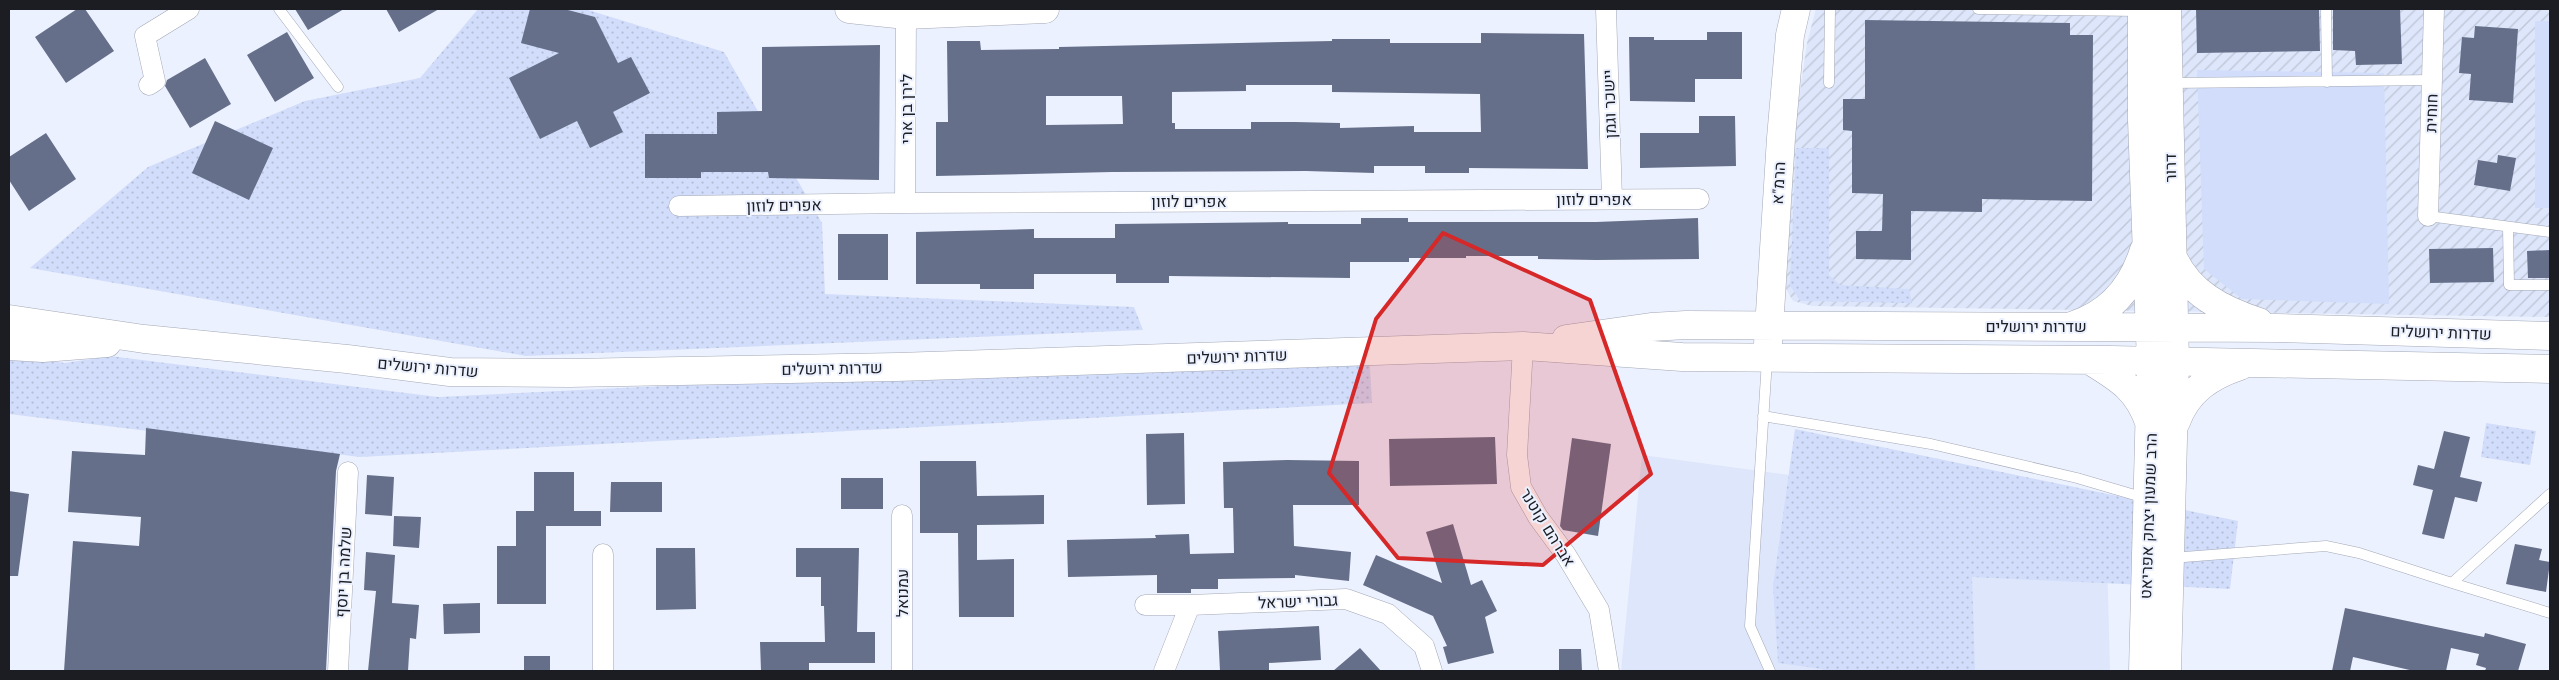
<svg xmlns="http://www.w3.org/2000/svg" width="2559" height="680" viewBox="0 0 2559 680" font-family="'PT Sans',Heebo,sans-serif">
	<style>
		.built { fill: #dde6fa }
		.industrial { fill: url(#industrial-furrows) }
		.green { fill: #d1ddfa }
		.park { fill: url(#park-dots) }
		.building { fill: #656f89; fill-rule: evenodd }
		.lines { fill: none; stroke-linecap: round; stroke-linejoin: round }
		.lane-casing { stroke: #a3a8b5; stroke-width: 11 }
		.street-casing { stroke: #a3a8b5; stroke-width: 21 }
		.secondary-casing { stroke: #a3a8b5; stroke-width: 29 }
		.lane { stroke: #fff; stroke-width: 10 }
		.street { stroke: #fff; stroke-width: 20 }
		.secondary { stroke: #fff; stroke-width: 28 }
		.marked { fill: #d62828; fill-opacity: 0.2; stroke: #d62828; stroke-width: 4; stroke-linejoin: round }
		.labels { text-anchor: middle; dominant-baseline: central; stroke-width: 4; stroke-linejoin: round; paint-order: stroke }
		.street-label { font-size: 16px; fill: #1b1d22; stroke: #ecf1ff }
	</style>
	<defs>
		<pattern id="industrial-furrows" width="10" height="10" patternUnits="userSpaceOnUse" patternTransform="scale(1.25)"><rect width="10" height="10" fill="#dde6fa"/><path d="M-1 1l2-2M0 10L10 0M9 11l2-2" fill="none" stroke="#bdc5d6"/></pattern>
		<pattern id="park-dots" width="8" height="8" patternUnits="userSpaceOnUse" patternTransform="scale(1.25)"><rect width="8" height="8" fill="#d1ddfa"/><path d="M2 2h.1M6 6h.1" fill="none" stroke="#b3bdd6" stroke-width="1.8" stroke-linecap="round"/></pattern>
	</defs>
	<rect width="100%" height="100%" fill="#ecf1ff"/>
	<path class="built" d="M1642 455 2106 518 2110 671H1621Z"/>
	<path class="industrial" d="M1816 9H2550V317L1812 306 1793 301 1785 287 1787 181 1807 43Z"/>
	<path class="green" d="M2535 21H2550V208H2535Z
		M2197 70 2384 73 2389 304 2242 299 2204 269Z"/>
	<path class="park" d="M478 9H585L724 52 822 223 825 294 1134 307 1143 330 526 356 30 268 148 167 305 101 420 78Z
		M1796 148H1829V275L1840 285 1909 289 1912 303 1801 301 1790 286Z
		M1369 351 1372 403 360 457 9 414V355L65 363 110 356 438 397Z
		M2486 423 2536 431 2530 465 2481 457Z
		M1795 429 2238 521 2230 589 1972 577 1975 671H1822V669L1778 663 1773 587Z"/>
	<path class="building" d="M77 9H85L114 51 66 83 35 37Z
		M295 9H344L308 30Z
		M386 9H439L399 32Z
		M530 9H564L595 17 618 63 631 57 650 93 613 112 623 132 590 148 577 121 540 139 509 78 559 53 521 43Z
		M2196 9H2319L2320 51 2197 53Z
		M2333 9H2400L2402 64 2356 65 2355 51 2333 50Z
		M1865 20 2070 23V35H2093L2092 201 1982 199V212L1911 211V260L1856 259V231H1882L1883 194 1852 193V131L1843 130V99H1865Z
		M2475 26 2518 29 2513 103 2469 100 2471 74 2459 73 2462 37 2474 38Z
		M287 32 314 78 275 102 247 55Z
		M1707 32H1742V79H1695V102L1630 101 1629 37H1654V40H1707Z
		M1481 33 1584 34 1588 169 1469 168V173H1425V166H1374V173L1306 171 1112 172 936 176V122H948L947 41H980L981 50 1059 49V47L1332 41V39H1390V43H1481ZM1246 85H1332V92L1480 94 1481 132H1414V126L1340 128V123L1295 122H1251V129H1175V123H1172V92L1246 91ZM1046 96H1122L1123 124 1046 125Z
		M880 45 879 180 769 178 768 172H701V178H645V134H717V112L762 111V47Z
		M205 58 231 104 190 128 165 86 167 80Z
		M1699 116H1735L1736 166 1640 168V133H1699Z
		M215 121 273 148 249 200 192 173Z
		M46 133 76 179 29 211 9 180V157Z
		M2498 155 2516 158 2510 191 2474 185 2478 160 2497 163Z
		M1361 218H1408V222H1596L1698 218 1699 259 1596 260 1538 259V256H1466V258H1409V262H1350V278L1169 276V283H1116V274H1034V289H980V284H916V232L1034 229V238H1115V224L1288 222V224H1361Z
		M838 234H888V280H838Z
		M2493 248 2494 282 2430 283 2429 249Z
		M2550 250V278H2528L2527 251Z
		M146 428 340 454 336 471 326 671H64L73 541 139 546 141 517 68 512 72 451 145 455Z
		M2444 431 2470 437 2460 477 2482 482 2477 502 2455 497 2444 539 2422 534 2433 490 2413 485 2418 465 2434 469Z
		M1184 433 1185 504 1147 505 1146 434Z
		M1495 437 1497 484 1390 486 1389 439Z
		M1572 438 1611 444 1598 536 1563 530 1560 526Z
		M1287 460 1359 461V505H1293L1294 546 1351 552 1349 581 1295 575V578L1218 579V589H1191V593H1157V575L1068 577 1067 540 1156 538 1155 535 1189 534 1190 554 1234 553 1233 508H1224L1223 462Z
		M920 461H976L977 496 1044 495V524L977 525V560L1014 559V617H959L958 533H920Z
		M534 472H574V511H601V526H546V604H497V546H516V511H534Z
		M367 475 394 477 392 516 365 514Z
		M841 478H883V509H841Z
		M611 482H662V512H610Z
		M9 491 29 494 18 576H9Z
		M394 516 421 517 419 548 393 546Z
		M1453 524 1471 585 1482 580 1497 611 1485 617 1494 653 1448 664 1443 647 1447 646 1433 616 1363 585 1376 555 1442 583 1426 532Z
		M2515 544 2542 549 2539 560 2550 562 2546 592 2506 584Z
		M656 548H695L696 609 656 610Z
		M796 548H859L857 632H875V663H809V671H761L760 642H825L824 606H821V577H796Z
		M366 552 395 555 392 603 419 605 416 639 410 638 408 671H368L376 591 364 590Z
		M480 603V633L444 634 443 604Z
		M2345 608 2484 637 2485 633 2526 644 2518 671H2485L2486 668 2476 665 2479 654 2451 648 2446 671H2414L2353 657 2350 671H2332Z
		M1319 626 1321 660 1269 663V671H1220L1218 631Z
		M1360 648 1381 671H1333Z
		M1559 649H1581L1582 671H1559Z
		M524 656H550V671H524Z"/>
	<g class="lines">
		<defs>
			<path id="lane" d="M279 9 338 87
				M1978 9 2140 11
				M2326 9 2327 82
				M1829 83 1830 9
				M2171 83 2432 80
				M2428 216 2550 232
				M2508 227 2509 285H2550
				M1767 360 1750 626 1770 671
				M1763 416 1931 444 2077 478 2145 498
				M2171 558 2326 546 2359 553 2452 583 2550 494
				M2452 583 2550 613"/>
			<path id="street" d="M1606 9 1612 199
				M149 85 155 81 145 36 189 9
				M905 203 906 15
				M679 206 905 203 1699 199
				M2428 216 2434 9
				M1523 346 1517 455 1521 487 1538 517 1566 555 1599 610 1609 671
				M1145 605H1190
				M338 671 348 472
				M603 671V554
				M902 671V515
				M1164 671 1190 605 1346 599 1388 614 1424 646 1432 671"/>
			<path id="secondary" d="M849 9 906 15 1045 9
				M2142 9V120L2151 362 2143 671
				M2167 9 2175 362 2167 671
				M2172 255C2188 293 2222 310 2259 322
				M9 319 144 339 347 359 450 372 569 373 897 367 1523 346 1682 357 2111 360 2550 369
				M2074 325C2111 313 2133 286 2144 250
				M1566 339 1651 327 1686 325 2277 328 2550 336
				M1768 344 1781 138 1790 35 1796 9
				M9 346 43 348 107 343
				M2089 360C2118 378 2137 388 2149 422
				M2176 422C2187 391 2210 376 2240 366"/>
		</defs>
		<use href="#lane" class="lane-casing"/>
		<use href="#street" class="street-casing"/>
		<use href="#secondary" class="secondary-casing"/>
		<use href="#lane" class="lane"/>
		<use href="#street" class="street"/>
		<use href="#secondary" class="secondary"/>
	</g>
	<path class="marked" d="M1443 233 1590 300 1651 474 1543 565 1398 558 1329 473 1376 319Z"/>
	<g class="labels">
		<g class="street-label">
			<text transform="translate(1609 104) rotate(-92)">יישכר וגמן</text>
			<text transform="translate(906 109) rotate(-90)">לירן בן ארי</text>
			<text transform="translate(2431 113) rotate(-88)">חוחית</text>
			<text transform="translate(2170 168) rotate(-91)">דרור</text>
			<text transform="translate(1778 183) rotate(-87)">הרמ"א</text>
			<text x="1594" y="199">אפרים לוזון</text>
			<text x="1189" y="201">אפרים לוזון</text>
			<text transform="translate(784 205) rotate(-1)">אפרים לוזון</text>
			<text x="2036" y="326">שדרות ירושלים</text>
			<text transform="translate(2441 332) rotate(2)">שדרות ירושלים</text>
			<text transform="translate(1237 356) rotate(-2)">שדרות ירושלים</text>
			<text transform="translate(428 367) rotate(5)">שדרות ירושלים</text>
			<text transform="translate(832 368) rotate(-1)">שדרות ירושלים</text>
			<text transform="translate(2148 516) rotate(-88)">הרב שמעון יצחק אפריאט</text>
			<text transform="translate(1548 527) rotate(58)">אברהם קוטנר</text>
			<text transform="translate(343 572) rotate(-87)">שלמה בן יוסף</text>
			<text transform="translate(902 593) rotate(-90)">עמנואל</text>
			<text transform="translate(1298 601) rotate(-2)">גבורי ישראל</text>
		</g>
	</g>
	<rect width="2559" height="680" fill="none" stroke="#1b1d22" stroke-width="20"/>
</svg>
